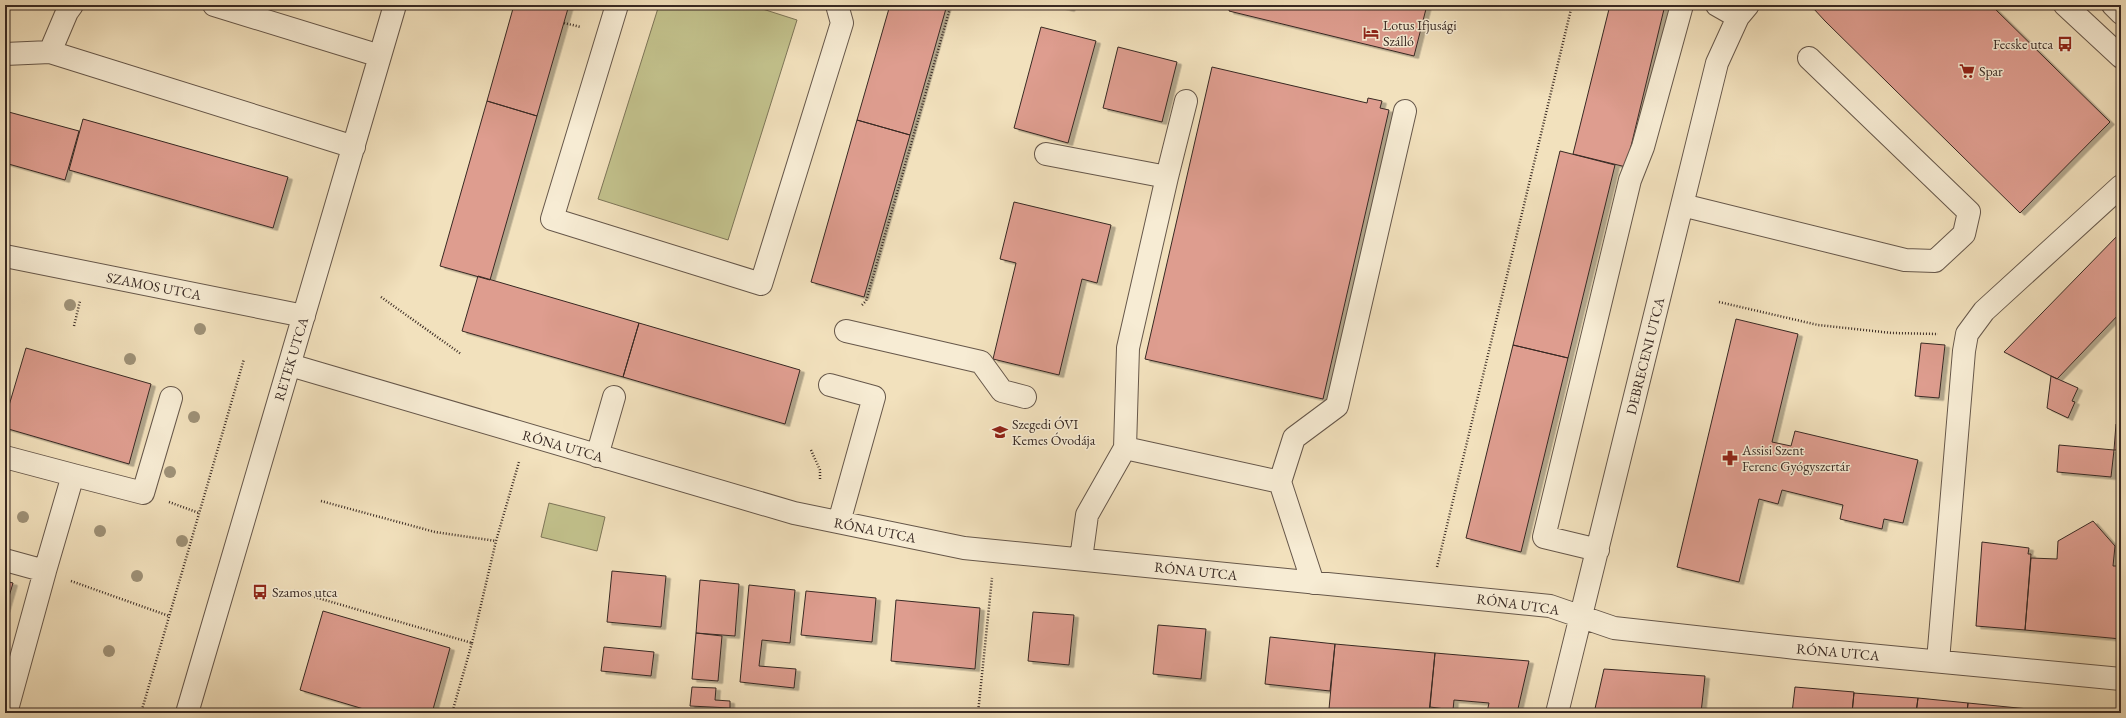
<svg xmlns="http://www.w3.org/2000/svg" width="2126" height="718" viewBox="0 0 2126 718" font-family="'EB Garamond',serif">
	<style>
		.green { fill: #c2c18c; stroke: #7d7558 }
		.building { fill: #de9d8f; stroke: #382923; filter: url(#shadow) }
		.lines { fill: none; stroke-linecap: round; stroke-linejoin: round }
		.minor-casing { stroke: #66574a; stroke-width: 24 }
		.path { stroke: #382923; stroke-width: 2.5; stroke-dasharray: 1 2; stroke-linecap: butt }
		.minor { stroke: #f7ecd4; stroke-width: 22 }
		.tree { fill: #9e9177 }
		.labels { text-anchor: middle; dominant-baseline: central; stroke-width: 3; stroke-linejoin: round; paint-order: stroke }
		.poi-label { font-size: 14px; fill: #382923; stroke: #f7ecd4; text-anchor: start }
		.street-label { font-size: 14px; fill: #382923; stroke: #f7ecd4 }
	</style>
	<defs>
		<filter id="shadow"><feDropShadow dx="4.5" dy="2.5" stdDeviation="0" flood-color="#0004"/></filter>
	</defs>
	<rect width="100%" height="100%" fill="#f2e1bd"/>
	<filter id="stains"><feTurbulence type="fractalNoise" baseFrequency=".005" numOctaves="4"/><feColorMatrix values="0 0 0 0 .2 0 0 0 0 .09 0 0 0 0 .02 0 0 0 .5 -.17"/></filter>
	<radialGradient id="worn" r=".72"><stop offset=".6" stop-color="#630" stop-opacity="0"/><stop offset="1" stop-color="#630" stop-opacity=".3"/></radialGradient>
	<path class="green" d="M659 5H750L797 20 728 240 598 199Z
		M549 503 605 517 597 551 541 537Z"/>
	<path class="building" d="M514 5H569L537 116 487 101Z
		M890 5H947L910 135 857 120Z
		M1055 5H1071L1070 9Z
		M1230 5H1427L1414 56 1229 11Z
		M1610 5H1665L1626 167 1573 154Z
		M1816 5H1991L2110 122 2020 213 1825 21 1813 8Z
		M1041 27 1096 41 1068 143 1014 128Z
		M1118 47 1177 62 1162 122 1103 108Z
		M1212 67 1367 103 1368 98 1382 101 1380 108 1389 110 1323 399 1145 359Z
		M487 101 537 116 490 280 440 266Z
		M5 111 79 131 65 180 5 163Z
		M83 119 288 177 273 228 69 170Z
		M857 120 910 135 864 297 811 282Z
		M1560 151 1615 165 1568 358 1513 345Z
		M1014 202 1111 225 1097 283 1082 279 1059 375 993 359 1016 263 1000 259Z
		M2121 232V312L2057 379 2004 352Z
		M478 276 639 323 623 377 462 331Z
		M1736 319 1798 334 1772 442 1791 446 1795 431 1918 460 1903 523 1884 519 1882 529 1840 519 1843 505 1782 490 1778 504 1759 499 1739 582 1677 567Z
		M639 323 800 370 785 424 623 377Z
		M1921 343 1945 345 1939 398 1915 396Z
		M1513 345 1568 358 1521 552 1466 538Z
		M26 348 151 384 129 464 5 428V419Z
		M2051 376 2078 388 2072 401 2075 402 2068 418 2047 408Z
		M2116 424 2121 425V450H2114Z
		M2059 445 2114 450 2111 477 2057 472Z
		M2093 521 2115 546 2113 566H2121V639L2025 630 2031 558 2057 559 2058 541Z
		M1982 542 2029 548 2028 554H2031L2025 630 1976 626Z
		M612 571 666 576 661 627 607 622Z
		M700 580 739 584 735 636 696 633Z
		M5 581 13 583 5 610Z
		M749 585 795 590 790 643 762 640 759 666 796 669 794 688 740 682Z
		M806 591 876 598 872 642 801 635Z
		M896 600 980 608 975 669 891 661Z
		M323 611 450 648 432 713H377L300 690Z
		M1033 612 1074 615 1069 665 1028 661Z
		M1158 625 1206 629 1201 679 1153 674Z
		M696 633 722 636 718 681 692 679Z
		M1270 637 1335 644 1330 691 1265 684Z
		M1335 644 1435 653 1429 713H1370L1329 709Z
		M604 647 654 652 651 676 601 671Z
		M1435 653 1529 661 1517 713 1487 712 1489 703 1454 700 1453 710 1430 707Z
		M1604 669 1705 676 1701 713H1594Z
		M692 687 716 688 715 700 730 701V708L690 706Z
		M1795 687 1854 692 1852 713H1792Z
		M1854 693 1918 698 1916 713H1852Z
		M1918 698 1968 703 1967 713H1916Z
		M1968 703 2018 708 2017 713H1967Z
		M2018 708 2063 712 2062 713H2017Z"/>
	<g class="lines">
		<defs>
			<path id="minor" d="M214 5 380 56
				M617 5 552 219 761 284 842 23 837 5
				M1717 5 1738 17
				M2065 5 2121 57
				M2113 5 2121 13
				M50 52 67 12 72 5
				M5 54 50 52 354 147
				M1046 154 1167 177 1128 348 1125 448
				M1167 177 1186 101
				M1682 205 1905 260 1935 261 1964 234 1969 212 1809 58
				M5 256 304 316
				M846 331 981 362 1002 391 1025 397
				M290 365 794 513 964 548 1550 606 1614 628 1796 648 2121 679
				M830 385 874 397 839 522
				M597 456 614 397
				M5 457 73 475
				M1280 482 1294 438 1337 406 1405 111
				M1598 550 1544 537 1630 180 1643 147 1682 5
				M1081 559 1087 515 1125 448 1280 482 1313 583
				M5 560 45 571 6 713
				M45 571 73 475 143 493 171 398
				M1938 661 1964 351 1967 334 1984 311 2121 186
				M187 713 395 5
				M1557 713 1717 63 1738 17 1748 5"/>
		</defs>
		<use href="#minor" class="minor-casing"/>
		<path class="path" d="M500 5 513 9
			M564 23 581 27
			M381 297 461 354
			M1719 302 1818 325 1892 333 1938 334
			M862 305 866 301 951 5
			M74 326 80 301
			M811 450 820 470V480
			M321 501 435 532 496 541
			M169 502 199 513
			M1437 567 1572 5
			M71 581 169 616
			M294 591 472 643 452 713
			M472 643 496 541 519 462
			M141 713 244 359
			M978 713 992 578"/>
		<use href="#minor" class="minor"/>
	</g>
	<g class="tree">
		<circle cx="70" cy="305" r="6"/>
		<circle cx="200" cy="329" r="6"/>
		<circle cx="130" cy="359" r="6"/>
		<circle cx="194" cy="417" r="6"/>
		<circle cx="170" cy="472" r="6"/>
		<circle cx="23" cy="517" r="6"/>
		<circle cx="100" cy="531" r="6"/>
		<circle cx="182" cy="541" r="6"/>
		<circle cx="137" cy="576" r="6"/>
		<circle cx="109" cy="651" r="6"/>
	</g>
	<defs>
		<symbol id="hotel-bare" viewBox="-9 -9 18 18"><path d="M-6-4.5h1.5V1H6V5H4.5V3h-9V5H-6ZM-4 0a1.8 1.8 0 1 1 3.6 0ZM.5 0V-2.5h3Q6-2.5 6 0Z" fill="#8f2418" stroke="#f7ecd4" stroke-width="2.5" paint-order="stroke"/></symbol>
		<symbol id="bus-bare" viewBox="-9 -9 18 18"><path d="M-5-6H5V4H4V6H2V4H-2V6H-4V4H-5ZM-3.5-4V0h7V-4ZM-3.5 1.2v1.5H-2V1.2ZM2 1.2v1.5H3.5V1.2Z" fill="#8f2418" stroke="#f7ecd4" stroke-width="2.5" paint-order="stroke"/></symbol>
		<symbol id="supermarket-bare" viewBox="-9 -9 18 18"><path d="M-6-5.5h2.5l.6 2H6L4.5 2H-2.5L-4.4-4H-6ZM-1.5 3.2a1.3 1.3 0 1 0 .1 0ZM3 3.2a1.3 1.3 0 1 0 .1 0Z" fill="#8f2418" stroke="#f7ecd4" stroke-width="2.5" paint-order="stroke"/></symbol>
		<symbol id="school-bare" viewBox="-9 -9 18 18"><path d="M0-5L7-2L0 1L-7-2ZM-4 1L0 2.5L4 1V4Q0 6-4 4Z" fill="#8f2418" stroke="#f7ecd4" stroke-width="2.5" paint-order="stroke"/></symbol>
		<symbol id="pharmacy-bare" viewBox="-9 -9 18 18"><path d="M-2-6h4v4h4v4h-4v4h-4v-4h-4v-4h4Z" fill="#8f2418" stroke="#f7ecd4" stroke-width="2.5" paint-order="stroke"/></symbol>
	</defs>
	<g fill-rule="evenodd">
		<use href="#hotel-bare" x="1360" y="22" width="22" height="22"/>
		<use href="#bus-bare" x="2054" y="33" width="22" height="22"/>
		<use href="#supermarket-bare" x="1956" y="60" width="22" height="22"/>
		<use href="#school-bare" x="989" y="421" width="22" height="22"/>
		<use href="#pharmacy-bare" x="1719" y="447" width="22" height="22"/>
		<use href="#bus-bare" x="249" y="581" width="22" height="22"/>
	</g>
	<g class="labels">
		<g class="poi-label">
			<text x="1383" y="25">Lotus Ifjusági<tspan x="1383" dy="16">Szálló</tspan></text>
			<text x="2053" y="44" text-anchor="end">Fecske utca</text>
			<text x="1979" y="71">Spar</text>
			<text x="1012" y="424">Szegedi ÓVI<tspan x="1012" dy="16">Kemes Óvodája</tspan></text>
			<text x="1742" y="450">Assisi Szent<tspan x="1742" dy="16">Ferenc Gyógyszertár</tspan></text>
			<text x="272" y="592">Szamos utca</text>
		</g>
		<g class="street-label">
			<text transform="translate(154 286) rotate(11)">SZAMOS UTCA</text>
			<text transform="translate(1645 356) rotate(-76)">DEBRECENI UTCA</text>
			<text transform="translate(291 359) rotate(-73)">RETEK UTCA</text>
			<text transform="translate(563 446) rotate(16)">RÓNA UTCA</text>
			<text transform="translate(875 530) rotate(11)">RÓNA UTCA</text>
			<text transform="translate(1196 571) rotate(6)">RÓNA UTCA</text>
			<text transform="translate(1518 604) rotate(8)">RÓNA UTCA</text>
			<text transform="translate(1838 652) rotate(5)">RÓNA UTCA</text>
		</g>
	</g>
	<rect width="2126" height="718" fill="none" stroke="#f2e1bd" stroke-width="20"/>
	<rect x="6" y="6" width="2114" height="706" fill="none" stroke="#382923" stroke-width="2"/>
	<rect x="10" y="10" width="2106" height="698" fill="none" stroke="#382923"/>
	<rect width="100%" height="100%" filter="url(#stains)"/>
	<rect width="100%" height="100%" fill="url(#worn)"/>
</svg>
